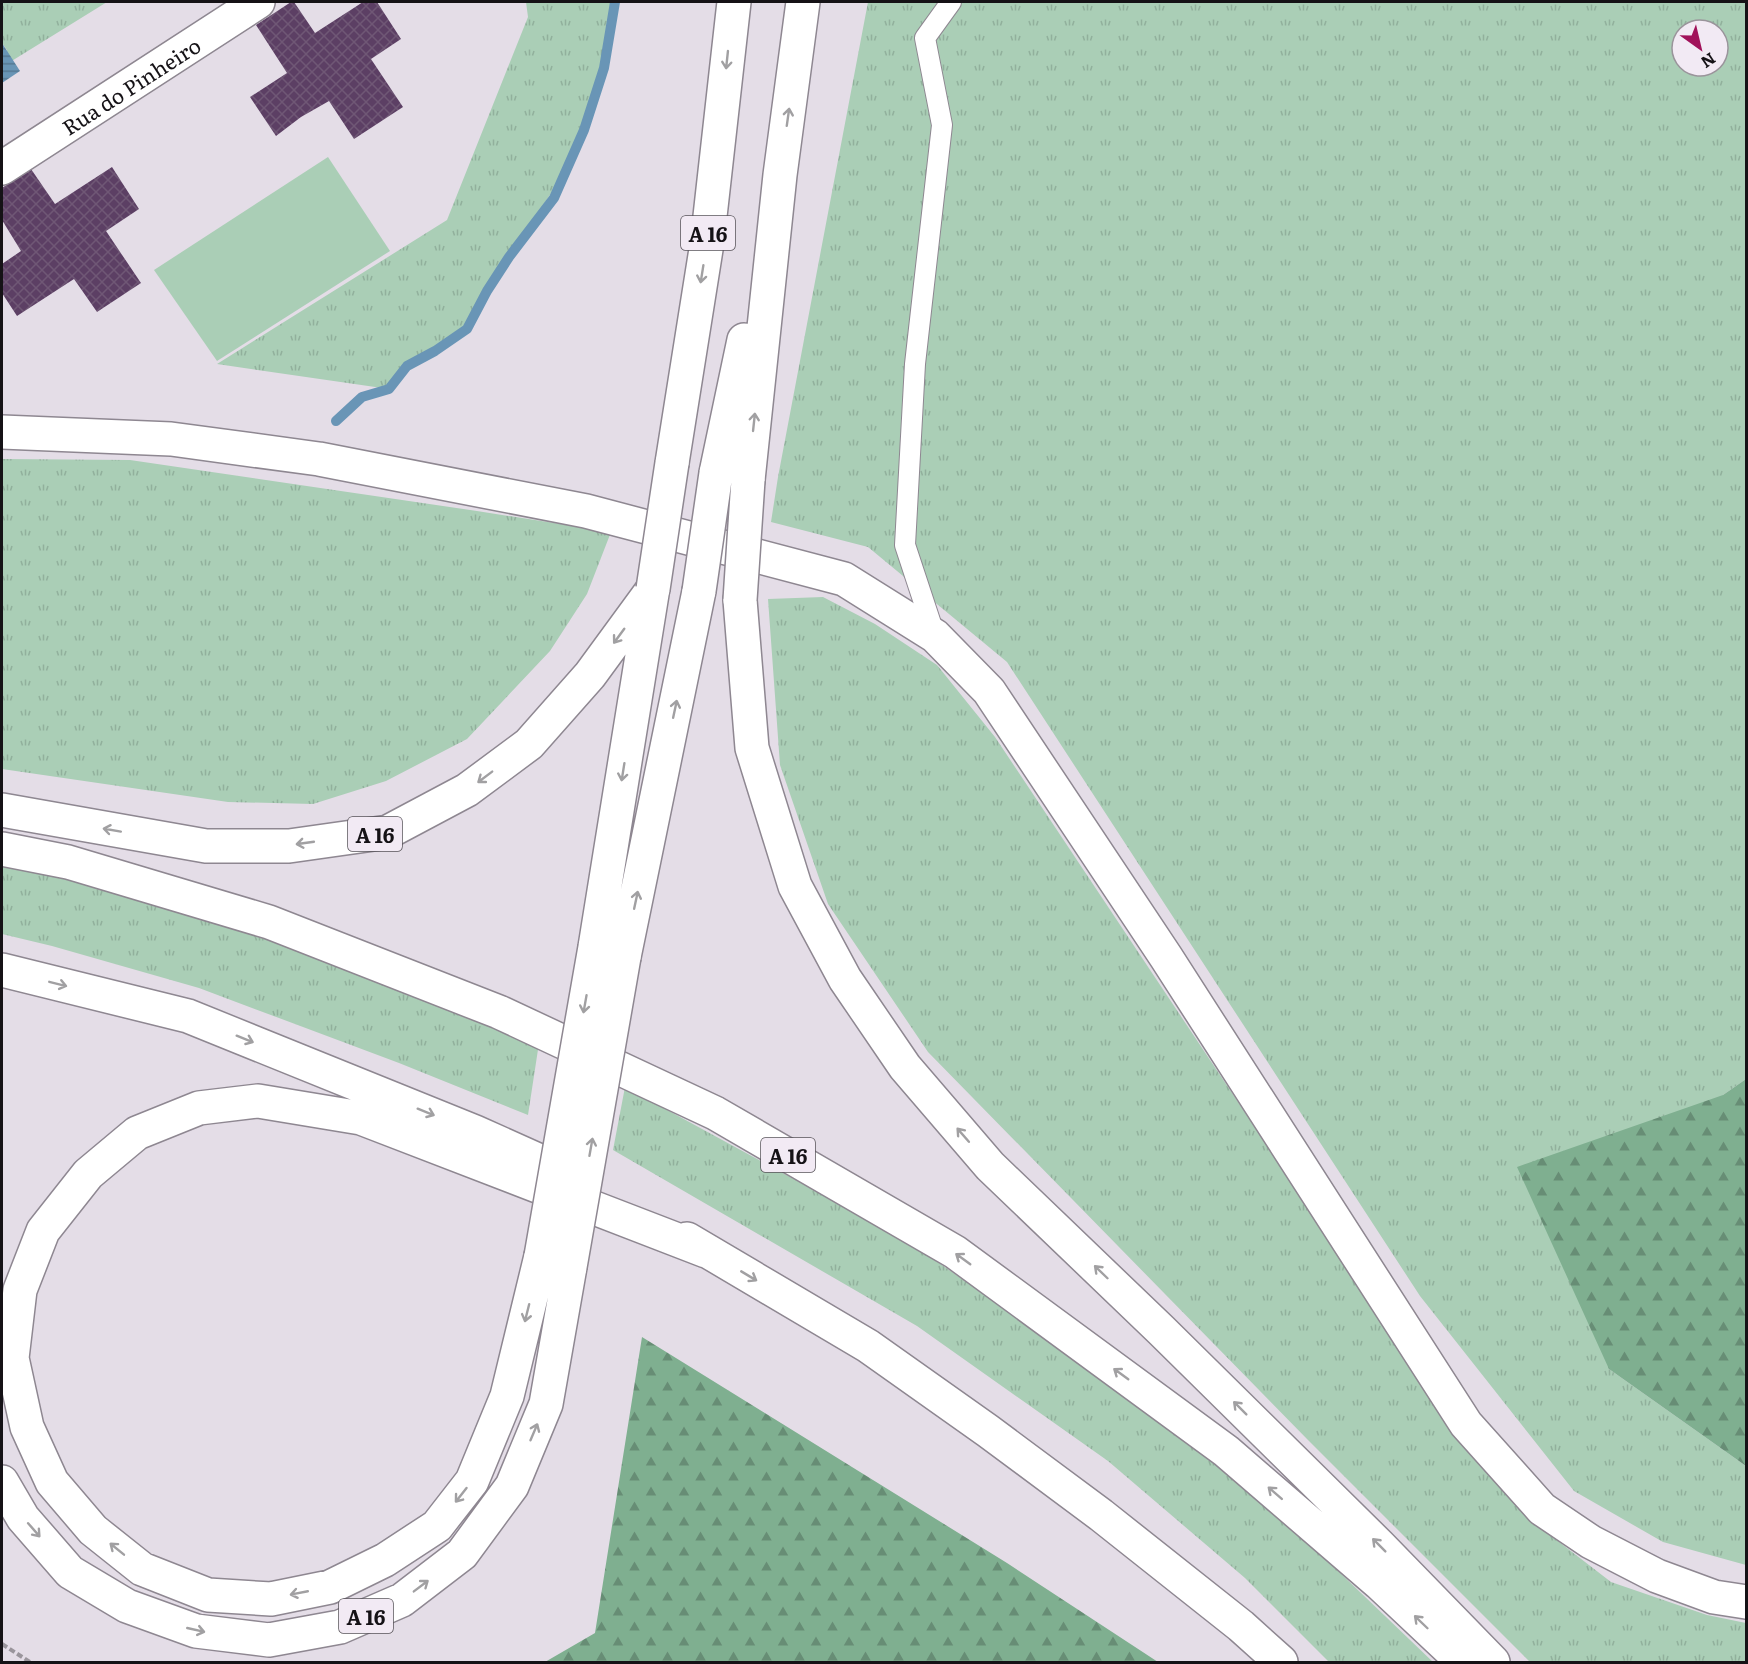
<svg xmlns="http://www.w3.org/2000/svg" width="1748" height="1664" viewBox="0 0 1748 1664" font-family="Literata,serif">
	<style>
		.grass { fill: url(#grass-tufts); fill-rule: evenodd }
		.forest { fill: url(#forest-firs) }
		.garden { fill: #aaceb6 }
		.water { fill: url(#water-rules) }
		.lines { fill: none; stroke-linecap: round; stroke-linejoin: round }
		.stream { stroke: #6995b6; stroke-width: 10 }
		.building { fill: url(#building-cross-hatch) }
		.lane-casing { stroke: #8e8791; stroke-width: 22 }
		.street-casing { stroke: #8e8791; stroke-width: 36 }
		.secondary-casing { stroke: #8e8791; stroke-width: 36 }
		.highway-casing { stroke: #8e8791; stroke-width: 36 }
		.path { stroke: #9a959c; stroke-width: 4; stroke-dasharray: 6 3; stroke-linecap: butt }
		.lane { stroke: #fff; stroke-width: 20 }
		.street { stroke: #fff; stroke-width: 33 }
		.secondary { stroke: #fff; stroke-width: 33 }
		.highway { stroke: #fff; stroke-width: 33 }
		.highway-bridge-casing { stroke: #8e8791; stroke-width: 36; stroke-linecap: butt }
		.highway-bridge { stroke: #fff; stroke-width: 33 }
		.oneway { stroke: #a1a0a2 }
		.labels { text-anchor: middle; dominant-baseline: central; stroke-width: 6; stroke-linejoin: round; paint-order: stroke }
		.shield { fill: #f2eaf4; stroke: #575359; stroke-width: 1.5 }
		.shield-label { font-size: 20px; font-weight: bold; fill: #151216 }
		.street-label { font-size: 21px; fill: #151216; stroke: #f2eaf4 }
	</style>
	<defs>
		<pattern id="grass-tufts" width="24" height="20" patternUnits="userSpaceOnUse" patternTransform="scale(1.5)"><rect width="24" height="20" fill="#aaceb6"/><path d="M3 7l-1-3M5 7V3M7 7l1-3M15 17l-1-3M17 17v-4M19 17l1-3" fill="none" stroke="#91b09c"/></pattern>
		<pattern id="forest-firs" width="22" height="20" patternUnits="userSpaceOnUse" patternTransform="scale(1.5)"><rect width="22" height="20" fill="#7faf90"/><path d="M5 1l3.5 6h-7zM16 11l3.5 6h-7z" fill="#678d75"/></pattern>
		<pattern id="water-rules" width="6" height="5" patternUnits="userSpaceOnUse" patternTransform="scale(1.5)"><rect width="6" height="5" fill="#6995b6"/><path d="M0 2.5h6" fill="none" stroke="#557893"/></pattern>
		<pattern id="building-cross-hatch" width="8" height="8" patternUnits="userSpaceOnUse" patternTransform="scale(1.5)"><rect width="8" height="8" fill="#5c3f64"/><path d="M0 0l8 8M0 8l8-8" fill="none" stroke="#6f5775"/></pattern>
	</defs>
	<rect width="100%" height="100%" fill="#e4dde7"/>
	<path class="grass" d="M2 2H107L2 67V59L7 50 2 43Z
		M526 2H614L610 30 594 99 567 169 491 284 467 329 408 366 389 389 217 364 447 220 528 17Z
		M868 2H1746V1079L1723 1095 1609 1369 1746 1466V1565L1663 1542 1574 1491 1420 1296 1007 662 868 547 771 522 778 477ZM1682 30H1718V66H1682Z
		M2 459 130 460 477 511 611 532 587 594 550 651 467 739 386 781 313 804 228 802 2 769Z
		M823 597 875 624 937 665 995 737 1445 1413 1528 1518 1611 1582 1707 1615 1746 1623V1662H1530L1307 1439 928 1052 828 904 780 765 768 599Z
		M2 864 58 875 285 945 539 1043 528 1115 399 1063 199 988 52 946 2 934Z
		M625 1087 904 1239 1115 1384 1264 1500 1433 1662H1329L1245 1578 1108 1461 917 1326 613 1150Z"/>
	<path class="forest" d="M1746 1079V1466L1609 1369 1517 1167 1723 1095Z
		M642 1337 1007 1563 1158 1662H545L595 1633Z"/>
	<path class="garden" d="M328 157 390 251 217 361 154 270Z"/>
	<path class="water" d="M2 43 20 71 2 83Z"/>
	<g class="lines">
		<path class="stream" d="M336 421 362 397 389 389 407 366 435 351 467 329 487 291 509 257 554 198 584 130 604 68 615 2"/>
	</g>
	<path class="building" d="M291 2H294L315 33 363 2H377L401 39 371 59 403 107 354 139 329 101 301 117 276 136 250 97 287 73 256 25Z
		M112 167 139 209 106 231 141 283 97 312 74 279 17 316 2 293V264L21 251 2 220V188L31 169 55 204Z"/>
	<g class="lines">
		<defs>
			<path id="lane" d="M935 636 905 545 915 364 942 125 925 38 951 2"/>
			<g id="street">
				<path id="s1" d="M2 168 258 2"/>
			</g>
			<path id="secondary" d="M2 432 171 439 319 459 586 511 844 579 935 636 989 691 1166 957 1466 1424 1542 1509 1591 1542 1657 1576 1714 1597 1746 1602"/>
			<path id="highway" d="M672 463 707 243 734 2
				M716 473 744 340
				M748 480 780 175 803 2
				M740 600 752 748 795 886 845 979 905 1067 990 1166 1161 1330 1380 1546 1493 1662
				M2 810 206 846H289L388 832 467 790 529 744 590 675 653 589
				M2 849 68 862 269 922 499 1012 715 1113 955 1252 1226 1451 1379 1583 1463 1662
				M595 947 652 594
				M624 957 699 591
				M2 970 188 1016 475 1132 582 1180
				M687 1239 868 1346 988 1431 1101 1515 1241 1626 1281 1662
				M541 1256 507 1396 472 1481 437 1526 385 1560 330 1587 271 1599 208 1595 142 1569 93 1530 52 1482 27 1427 12 1358 20 1290 43 1231 88 1174 137 1133 199 1108 258 1101 361 1118 706 1251
				M2 1482 23 1518 70 1572 127 1606 196 1631 269 1640 340 1627 402 1600 462 1554 512 1486 546 1404 570 1267"/>
		</defs>
		<use href="#lane" class="lane-casing"/>
		<use href="#street" class="street-casing"/>
		<use href="#secondary" class="secondary-casing"/>
		<use href="#highway" class="highway-casing"/>
		<path class="path" d="M2 1644 30 1662"/>
		<use href="#lane" class="lane"/>
		<use href="#street" class="street"/>
		<use href="#secondary" class="secondary"/>
		<use href="#highway" class="highway"/>
		<defs>
			<path id="highway-bridge" d="M653 589 672 463
				M699 591 716 473
				M740 600 748 480
				M541 1256 595 947
				M570 1267 624 957"/>
		</defs>
		<use href="#highway-bridge" class="highway-bridge-casing"/>
		<use href="#highway-bridge" class="highway-bridge"/>
	</g>
	<defs><path id="oneway-shaft" d="M-6 0H5M1.5-3L5.5 0L1.5 3" fill="none" stroke-width="1.6" stroke-linecap="round" stroke-linejoin="round" transform="scale(1.5)"/></defs>
	<g class="oneway">
		<use href="#oneway-shaft" transform="translate(727 60) rotate(96)"/>
		<use href="#oneway-shaft" transform="translate(788 117) rotate(-82)"/>
		<use href="#oneway-shaft" transform="translate(702 274) rotate(99)"/>
		<use href="#oneway-shaft" transform="translate(754 422) rotate(-84)"/>
		<use href="#oneway-shaft" transform="translate(619 636) rotate(126)"/>
		<use href="#oneway-shaft" transform="translate(675 709) rotate(-78)"/>
		<use href="#oneway-shaft" transform="translate(623 772) rotate(99)"/>
		<use href="#oneway-shaft" transform="translate(485 777) rotate(143)"/>
		<use href="#oneway-shaft" transform="translate(112 830) rotate(-170)"/>
		<use href="#oneway-shaft" transform="translate(305 843) rotate(172)"/>
		<use href="#oneway-shaft" transform="translate(636 900) rotate(-78)"/>
		<use href="#oneway-shaft" transform="translate(58 984) rotate(14)"/>
		<use href="#oneway-shaft" transform="translate(585 1004) rotate(100)"/>
		<use href="#oneway-shaft" transform="translate(245 1039) rotate(22)"/>
		<use href="#oneway-shaft" transform="translate(426 1112) rotate(22)"/>
		<use href="#oneway-shaft" transform="translate(963 1135) rotate(-131)"/>
		<use href="#oneway-shaft" transform="translate(591 1147) rotate(-80)"/>
		<use href="#oneway-shaft" transform="translate(963 1259) rotate(-144)"/>
		<use href="#oneway-shaft" transform="translate(1101 1272) rotate(-136)"/>
		<use href="#oneway-shaft" transform="translate(749 1276) rotate(31)"/>
		<use href="#oneway-shaft" transform="translate(527 1313) rotate(104)"/>
		<use href="#oneway-shaft" transform="translate(1121 1374) rotate(-144)"/>
		<use href="#oneway-shaft" transform="translate(1240 1408) rotate(-135)"/>
		<use href="#oneway-shaft" transform="translate(534 1432) rotate(-67)"/>
		<use href="#oneway-shaft" transform="translate(1275 1493) rotate(-139)"/>
		<use href="#oneway-shaft" transform="translate(461 1495) rotate(128)"/>
		<use href="#oneway-shaft" transform="translate(34 1530) rotate(49)"/>
		<use href="#oneway-shaft" transform="translate(1379 1545) rotate(-135)"/>
		<use href="#oneway-shaft" transform="translate(117 1549) rotate(-141)"/>
		<use href="#oneway-shaft" transform="translate(421 1586) rotate(-37)"/>
		<use href="#oneway-shaft" transform="translate(299 1593) rotate(169)"/>
		<use href="#oneway-shaft" transform="translate(1421 1622) rotate(-136)"/>
		<use href="#oneway-shaft" transform="translate(196 1630) rotate(13)"/>
	</g>
	<g class="labels">
		<g class="shield">
			<rect x="681" y="216" width="54" height="34" rx="4.5"/>
			<rect x="348" y="817" width="54" height="34" rx="4.5"/>
			<rect x="761" y="1138" width="54" height="34" rx="4.5"/>
			<rect x="339" y="1599" width="54" height="34" rx="4.5"/>
		</g>
		<g class="shield-label">
			<text x="708" y="233">A 16</text>
			<text x="375" y="834">A 16</text>
			<text x="788" y="1155">A 16</text>
			<text x="366" y="1616">A 16</text>
		</g>
		<g class="street-label">
			<text stroke="none"><textPath href="#s1" startOffset="153">Rua do Pinheiro</textPath></text>
		</g>
	</g>
	<rect width="1748" height="1664" fill="none" stroke="#151216" stroke-width="6"/>
	<g transform="translate(1700 48) rotate(146)"><circle r="28" fill="#f2eaf4" stroke="#9a949b" stroke-width="1.5"/>
	<path d="M0-4.5L10 22L0 15L-10 22Z" fill="#a1125a"/>
	<text y="-9" font-size="16" font-weight="bold" text-anchor="middle" fill="#151216">N</text>
	</g>
</svg>
